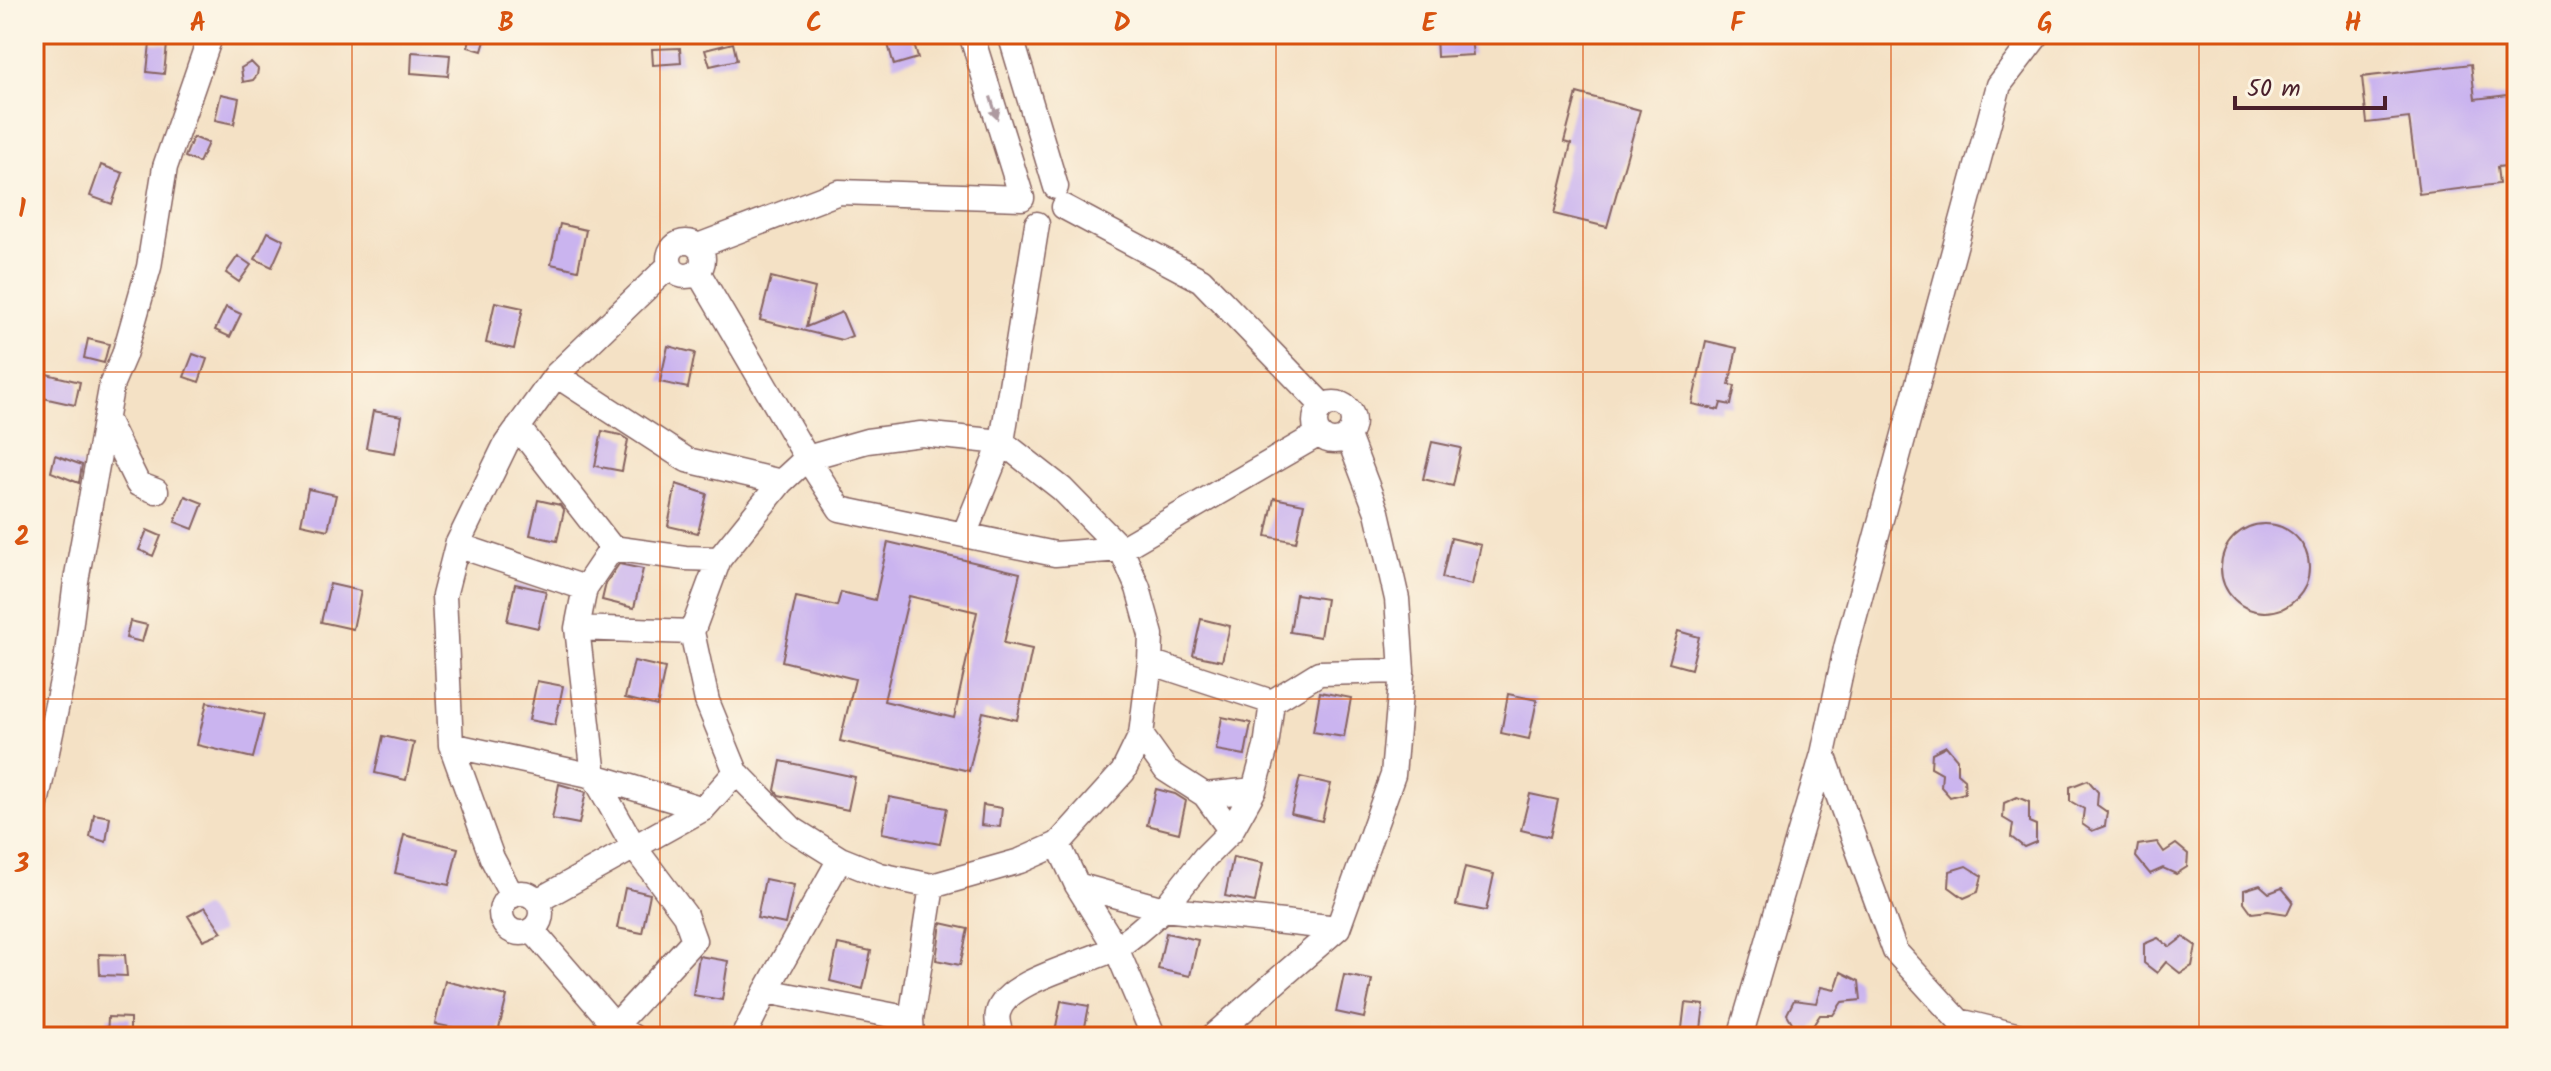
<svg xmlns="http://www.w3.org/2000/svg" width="2551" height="1071" viewBox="0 0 2551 1071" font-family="Kalam,sans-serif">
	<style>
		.building { fill: #cab4ef; fill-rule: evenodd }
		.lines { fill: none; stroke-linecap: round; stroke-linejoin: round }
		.minor-casing { stroke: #866361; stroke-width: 27 }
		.minor { stroke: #fff; stroke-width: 24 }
		.oneway { fill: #ae9aa0 }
		.grid { fill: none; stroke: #d8530f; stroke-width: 2; stroke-opacity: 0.55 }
		.neatline { fill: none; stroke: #d8530f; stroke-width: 3 }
		.grid-label { font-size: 26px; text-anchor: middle; font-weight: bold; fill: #d8530f }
	</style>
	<rect width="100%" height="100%" fill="#fcf5e5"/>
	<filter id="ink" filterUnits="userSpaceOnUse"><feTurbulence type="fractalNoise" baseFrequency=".0125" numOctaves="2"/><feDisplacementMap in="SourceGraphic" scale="16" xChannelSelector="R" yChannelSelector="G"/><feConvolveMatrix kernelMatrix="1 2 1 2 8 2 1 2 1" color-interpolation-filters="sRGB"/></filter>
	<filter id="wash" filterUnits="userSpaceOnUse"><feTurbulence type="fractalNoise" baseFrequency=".006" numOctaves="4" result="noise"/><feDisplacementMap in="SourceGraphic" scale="32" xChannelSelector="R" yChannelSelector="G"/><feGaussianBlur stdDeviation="1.8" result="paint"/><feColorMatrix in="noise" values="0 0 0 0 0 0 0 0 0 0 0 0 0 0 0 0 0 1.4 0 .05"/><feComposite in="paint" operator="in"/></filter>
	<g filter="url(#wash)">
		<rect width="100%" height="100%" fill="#f4e1c5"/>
		<g id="blocks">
			<path class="building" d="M471 34H487L482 51 468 47Z
				M885 34H911L918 58 894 65Z
				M1436 34H1468V39H1471L1473 55 1437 57Z
				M150 43 167 44 164 74 147 72Z
				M733 43 737 60 710 66 705 50Z
				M680 48 681 63 653 65 652 49Z
				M412 52 450 55 448 76 411 73Z
				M251 62 258 69 257 75 253 80 243 82 241 68Z
				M2471 64 2475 99 2517 94V165L2497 167 2499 184 2419 194 2409 118 2367 123 2362 77Z
				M1577 93 1640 110 1607 227 1554 214 1571 144 1564 142Z
				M221 94 239 98 234 124 215 120Z
				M193 137 208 143 199 163 185 157Z
				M101 165 123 173 112 204 90 196Z
				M560 224 586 230 578 270 551 264Z
				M268 232 284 240 272 267 255 259Z
				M238 256 251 265 239 282 226 273Z
				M771 277 815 288 806 327 842 312 852 336 842 340 760 320Z
				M495 302 523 308 514 349 486 343Z
				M226 307 241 314 230 337 215 330Z
				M88 339 109 344 104 363 84 358Z
				M1706 341 1737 348 1729 385 1735 386 1731 405 1721 403 1719 410 1692 404Z
				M668 346 695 353 688 388 660 382Z
				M193 354 207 359 199 382 184 377Z
				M34 371 80 382 75 405 34 396Z
				M373 411 402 416 395 453 366 448Z
				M602 431 620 435 628 440 622 471 595 466Z
				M1432 442 1461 448 1453 486 1423 479Z
				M55 455 82 465 79 483 51 472Z
				M676 484 707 494 698 533 668 526Z
				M308 489 336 495 328 530 301 524Z
				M185 496 203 503 193 529 175 522Z
				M1274 498 1304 504 1296 542 1266 536Z
				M538 500 560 505 564 511 557 541 530 535Z
				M2221 568a44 44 0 1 1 88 0a44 44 0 1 1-88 0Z
				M147 530 161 536 153 556 139 550Z
				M1451 538 1481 545 1472 585 1442 578Z
				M888 542 1020 573 1004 643 1032 649 1017 720 983 712 969 771 840 741 855 679 782 661 796 597 837 606 841 592 875 600ZM909 596 977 612 954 718 884 701Z
				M619 564 643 569 634 608 602 600 606 583Z
				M330 584 361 591 353 629 321 622Z
				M515 584 546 591 538 628 507 621Z
				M1296 594 1326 599 1320 637 1290 632Z
				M1201 619 1230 626 1222 661 1193 655Z
				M130 621 147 625 142 642 126 638Z
				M1678 631 1699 637 1691 669 1669 663Z
				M634 661 665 668 657 706 625 698Z
				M537 681 563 686 555 725 529 720Z
				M1320 692 1351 698 1344 737 1313 732Z
				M1508 694 1537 700 1529 739 1501 733Z
				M207 702 264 715 253 758 197 745Z
				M1222 717 1251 723 1245 755 1216 750Z
				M383 736 414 743 406 780 375 773Z
				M1946 746 1957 759V773L1964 779 1965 793 1950 797 1941 787 1942 773 1931 767 1932 753Z
				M781 761 855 777 848 810 779 795 775 790Z
				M1300 777 1331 784 1322 821 1291 814Z
				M2088 780 2098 792 2097 805 2107 812 2105 826 2092 831 2082 824 2084 809 2070 801V787Z
				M559 784 586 792 579 824 552 819Z
				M1156 789 1175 794 1186 801 1179 833 1147 825Z
				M1530 794 1558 800 1550 837 1521 830Z
				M889 797 947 808 940 844 882 833Z
				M2017 797 2029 802V822L2036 825V842L2024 847 2011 837 2013 824 2003 818 2004 803Z
				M983 805 1002 808 1000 827 981 825Z
				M94 814 110 817 106 842 90 837Z
				M404 835 458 848 449 885 395 873Z
				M2157 842 2164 852 2176 844 2188 854 2187 867 2176 874 2163 868 2150 874 2136 857 2138 845Z
				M1233 857 1263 863 1255 902 1225 896Z
				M1966 866 1982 876 1978 892 1964 898 1949 887 1950 871Z
				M1465 867 1494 874 1486 911 1456 905Z
				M765 879 794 885 785 924 757 918Z
				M2260 885 2269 893 2282 888 2293 901 2287 914 2268 911 2252 913 2244 902V890Z
				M625 888 650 894 642 933 617 928Z
				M205 907 222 932 203 940 188 916Z
				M941 923 968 929 960 965 936 960Z
				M1166 933 1198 940 1190 976 1158 969Z
				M2183 937 2196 946 2192 966 2180 973 2166 962 2157 973 2144 963V944L2158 938 2170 947Z
				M838 944 871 951 863 989 830 981Z
				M99 954 125 955 127 976 100 975Z
				M699 956 728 961 722 1000 693 995Z
				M1841 972 1859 981 1861 1000 1842 1002 1833 1015H1820L1810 1030 1794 1026 1787 1014 1794 1000 1816 1003 1821 987 1835 990Z
				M1344 975 1372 980 1364 1018 1336 1012Z
				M445 981 507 996 497 1037 435 1024Z
				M1061 1001 1089 1006 1083 1037H1054Z
				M1685 1003 1704 1005 1700 1037H1681Z
				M108 1017 130 1018V1037H107Z"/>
		</g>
	</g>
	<g filter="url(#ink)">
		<use href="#blocks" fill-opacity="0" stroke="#866361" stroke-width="2"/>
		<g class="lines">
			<defs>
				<path id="minor" d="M1010 34 1056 187
					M1064 207 1201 280 1323 406
					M669 259a17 17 0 1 1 34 0a17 17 0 1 1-34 0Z
					M698 246 839 192 1022 198 971 34
					M698 272 807 458 840 509 1055 554 1121 549 1319 434
					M556 375 687 460 781 482
					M1315 422a19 19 0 1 1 38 0a19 19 0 1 1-38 0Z
					M106 419 138 484 156 491
					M518 427 612 548 685 558 719 559
					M921 434 1002 442 1062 489 1121 549 1138 588 1151 635 1150 662 1141 735 1123 772 1058 844 1020 861 932 886 880 875 840 859 792 829 736 772 707 701 692 632 719 559 781 482 807 458 867 441Z
					M964 535 1002 442 1037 224
					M457 545 585 588
					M612 548 585 588 577 628 594 776 634 847 685 915 694 940 615 1026
					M577 628 692 632
					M1150 662 1272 702 1266 747 1254 790 1231 831
					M1272 702 1319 673 1402 671
					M1141 735 1166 770 1205 795 1231 831 1205 857 1164 909
					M451 745 594 776 703 809
					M1823 754 1895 951 1959 1021 2024 1037
					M1205 795 1254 790
					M34 813 66 662 76 581 112 383 124 355 149 267 165 167 211 34
					M1058 844 1077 885 1116 948 1154 1037
					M501 913a20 20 0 1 1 40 0a20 20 0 1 1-40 0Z
					M512 896 492 858 451 745 444 596 457 545 506 444 556 375 669 266
					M537 901 703 809 736 772
					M1164 909 1338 928
					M532 930 615 1026 633 1037
					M766 991 911 1019 912 1037
					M911 1019 932 886
					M743 1037 766 991 840 859
					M1002 1037C999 1029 996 1021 998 1013 1005 980 1089 963 1115 948 1133 938 1149 921 1164 909L1077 885
					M1212 1037 1338 928 1393 775 1402 671 1397 599 1377 512 1348 436
					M1740 1037 1823 754 1846 648 1999 85 2038 34"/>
			</defs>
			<use href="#minor" class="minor-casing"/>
			<use href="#minor" class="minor"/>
		</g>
		<defs><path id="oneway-solid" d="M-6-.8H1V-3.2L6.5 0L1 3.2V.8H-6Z" transform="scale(2)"/></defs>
		<use class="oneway" href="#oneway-solid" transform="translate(994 108) rotate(73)"/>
	</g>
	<path class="grid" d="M352 34V1037M660 34V1037M968 34V1037M1276 34V1037M1583 34V1037M1891 34V1037M2199 34V1037M34 372H2517M34 699H2517"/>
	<rect width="2551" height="1071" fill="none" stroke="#fcf5e5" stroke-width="88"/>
	<path d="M2235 96v12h150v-12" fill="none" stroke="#4a1f2b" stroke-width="4"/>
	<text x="2247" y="96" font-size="24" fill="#4a1f2b" stroke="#fcf5e5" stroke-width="6" paint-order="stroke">50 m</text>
	<rect x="44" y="44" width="2463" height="983" class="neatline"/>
	<g class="grid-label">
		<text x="198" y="31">A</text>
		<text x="506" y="31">B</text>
		<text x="814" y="31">C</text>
		<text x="1122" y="31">D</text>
		<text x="1429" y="31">E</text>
		<text x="1737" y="31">F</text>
		<text x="2045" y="31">G</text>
		<text x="2353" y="31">H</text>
		<text x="22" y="217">1</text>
		<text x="22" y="545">2</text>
		<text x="22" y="872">3</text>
	</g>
</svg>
